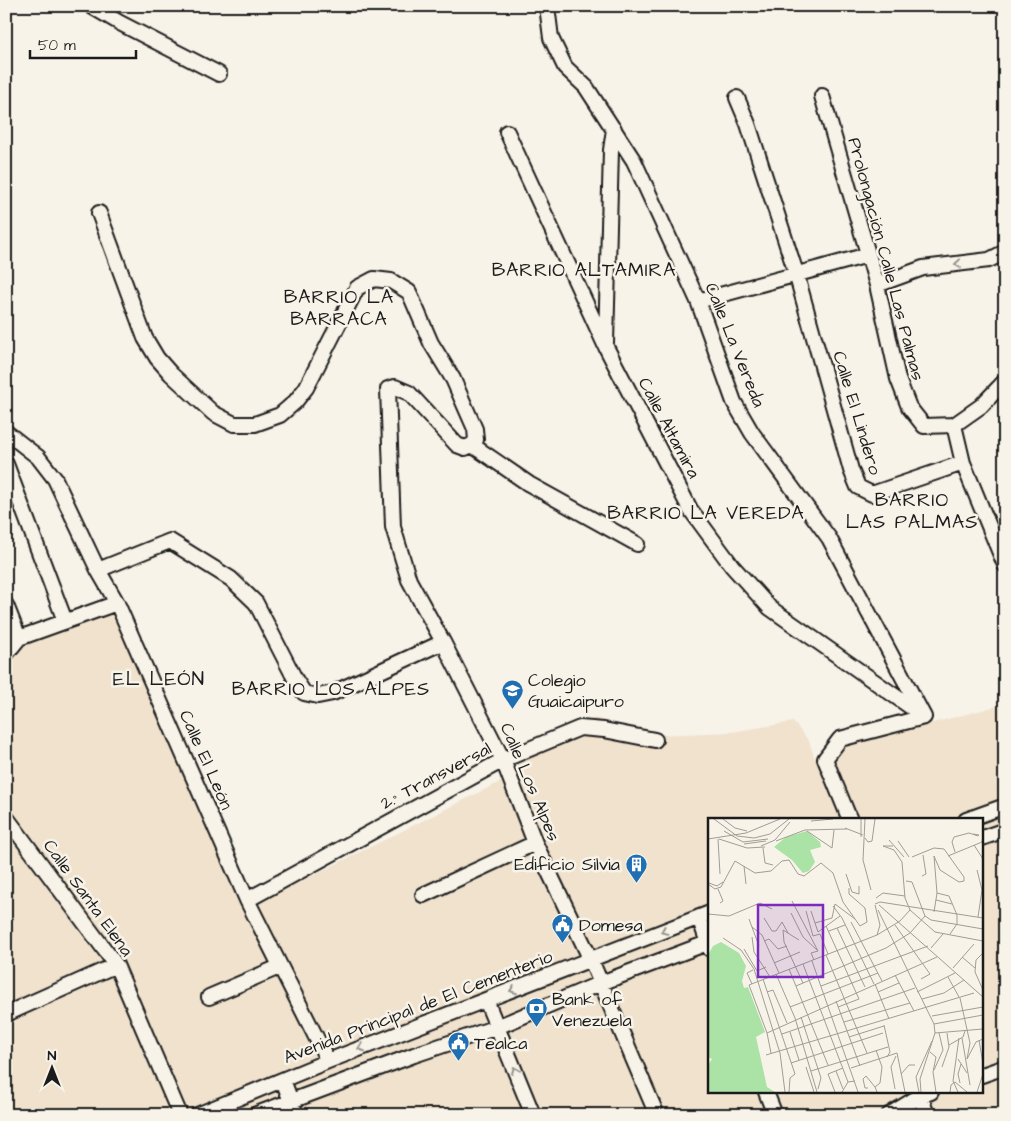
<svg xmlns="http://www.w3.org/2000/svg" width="1011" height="1121" viewBox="0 0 1011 1121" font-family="'Architects Daughter',sans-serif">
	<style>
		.built { fill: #f0e2cd; fill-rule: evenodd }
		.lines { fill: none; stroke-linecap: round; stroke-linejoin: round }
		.street-casing { stroke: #1c1c1c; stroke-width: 18 }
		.street { stroke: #f7f3e8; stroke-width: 14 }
		.oneway { stroke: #94928c }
		.labels { text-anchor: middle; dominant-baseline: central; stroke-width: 5; stroke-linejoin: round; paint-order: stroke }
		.street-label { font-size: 18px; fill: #1c1c1c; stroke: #f7f3e8 }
		.poi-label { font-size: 18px; fill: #1c1c1c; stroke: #f7f3e8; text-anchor: start }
		.neighbourhood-label { font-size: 19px; letter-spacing: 1px; fill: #1c1c1c; stroke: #f7f3e8 }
		.quarter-label { font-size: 20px; letter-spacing: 1px; fill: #1c1c1c; stroke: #f7f3e8 }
		.inset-road { fill: none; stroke: #9f9d96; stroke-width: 1 }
		.view { fill: #7b2cbf; fill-opacity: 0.15; stroke: #7b2cbf; stroke-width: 2.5 }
		.inset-edge { fill: none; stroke: #1c1c1c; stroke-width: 2.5 }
	</style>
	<rect width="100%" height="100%" fill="#f7f3e8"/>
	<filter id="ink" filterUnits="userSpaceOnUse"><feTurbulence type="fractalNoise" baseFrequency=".02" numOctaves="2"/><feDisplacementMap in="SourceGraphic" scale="10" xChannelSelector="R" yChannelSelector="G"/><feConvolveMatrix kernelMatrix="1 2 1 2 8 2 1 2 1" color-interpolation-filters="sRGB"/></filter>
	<g filter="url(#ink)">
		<path class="built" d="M118 593 248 908 512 776 506 762 594 718 658 735 732 732 793 722 809 741 815 759 845 746 1005 704V1115H6V637ZM710 820H982V1092H710Z"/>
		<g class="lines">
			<defs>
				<path id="street" d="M91 6 120 23 219 74
					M547 6 551 38 565 67 586 87 634 161 698 301 734 402 752 433 829 538 924 717 840 739 825 759 850 820
					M822 96 877 285 898 379 909 407 924 426 954 425 981 406 1005 381
					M737 98 748 124 796 273 851 470 858 487 872 494 963 463
					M507 132 606 347 690 509 732 566 770 608 922 715
					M99 213 145 338 157 358 171 374 213 413 234 424H255L280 415 295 402 306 388 357 288 374 279 391 281 409 292 431 343 453 379 475 429 476 440 472 445
					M877 285 923 268 989 260 1005 252
					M698 301 868 255
					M606 343 611 150 614 129
					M954 425 963 463 1005 565
					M6 432 38 457 55 479 98 570 117 603 247 900 328 1061
					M472 445 465 448 457 445 409 393 395 387 388 389 393 527 409 580 443 642 503 760 535 843 591 960 657 1115
					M472 445 529 484 637 544
					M6 464 65 621
					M98 570 170 541 231 579 256 603 295 679 304 693 318 696 333 693 443 642
					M6 605 19 638
					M6 654 19 638 117 603
					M6 817 116 965 180 1115
					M966 820 1005 806
					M982 838 1005 830
					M423 895 535 843
					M247 900 503 760 580 728 604 730 655 740
					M699 917 710 949
					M209 997 279 967
					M486 1000 533 1115
					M6 1014 116 965
					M982 1075 1005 1067
					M283 1080 296 1115
					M766 1092 775 1115
					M919 1092 927 1115
					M197 1115 328 1061 710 913
					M254 1115 414 1055 497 1027 601 983 710 942
					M889 1115 920 1096 931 1092"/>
			</defs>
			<use href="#street" class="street-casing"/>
			<use href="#street" class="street"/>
		</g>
		<defs><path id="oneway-chevron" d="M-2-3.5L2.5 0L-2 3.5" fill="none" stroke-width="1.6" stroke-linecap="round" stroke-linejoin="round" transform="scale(1.25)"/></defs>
		<g class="oneway">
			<use href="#oneway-chevron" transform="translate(958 264) rotate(174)"/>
			<use href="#oneway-chevron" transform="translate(664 931) rotate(158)"/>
			<use href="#oneway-chevron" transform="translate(513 990) rotate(159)"/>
			<use href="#oneway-chevron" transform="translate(361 1048) rotate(159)"/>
			<use href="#oneway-chevron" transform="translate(515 1070) rotate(-112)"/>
		</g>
	</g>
	<defs>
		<symbol id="school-pin" viewBox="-11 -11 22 30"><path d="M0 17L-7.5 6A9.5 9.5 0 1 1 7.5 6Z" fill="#1f6fb2" stroke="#f7f3e8"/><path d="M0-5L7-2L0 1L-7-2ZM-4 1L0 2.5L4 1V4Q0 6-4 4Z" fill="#fff"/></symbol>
		<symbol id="building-pin" viewBox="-11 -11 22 30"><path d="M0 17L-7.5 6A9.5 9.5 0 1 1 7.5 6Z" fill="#1f6fb2" stroke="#f7f3e8"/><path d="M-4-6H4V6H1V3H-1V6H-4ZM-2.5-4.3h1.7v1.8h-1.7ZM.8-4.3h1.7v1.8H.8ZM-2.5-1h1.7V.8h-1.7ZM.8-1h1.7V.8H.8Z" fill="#fff"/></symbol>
		<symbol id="civic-pin" viewBox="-11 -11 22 30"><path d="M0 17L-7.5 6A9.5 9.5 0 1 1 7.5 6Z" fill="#1f6fb2" stroke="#f7f3e8"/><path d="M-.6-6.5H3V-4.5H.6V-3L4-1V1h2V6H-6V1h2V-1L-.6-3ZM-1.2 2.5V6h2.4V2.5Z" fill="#fff"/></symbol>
		<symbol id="bank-pin" viewBox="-11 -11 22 30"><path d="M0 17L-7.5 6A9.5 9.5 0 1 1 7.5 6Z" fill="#1f6fb2" stroke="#f7f3e8"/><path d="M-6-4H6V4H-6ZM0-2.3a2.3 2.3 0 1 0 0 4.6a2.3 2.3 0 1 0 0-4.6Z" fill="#fff"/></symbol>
	</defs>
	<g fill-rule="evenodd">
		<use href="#school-pin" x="500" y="678" width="25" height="34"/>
		<use href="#building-pin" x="624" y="852" width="25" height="34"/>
		<use href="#civic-pin" x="550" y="912" width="25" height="34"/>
		<use href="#bank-pin" x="524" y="996" width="25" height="34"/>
		<use href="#civic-pin" x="446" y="1030" width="25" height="34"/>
	</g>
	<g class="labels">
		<g class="street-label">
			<text transform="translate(886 259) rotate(75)">Prolongación Calle Las Palmas</text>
			<text transform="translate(735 345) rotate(68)">Calle La Vereda</text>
			<text transform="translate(857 413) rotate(73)">Calle El Lindero</text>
			<text transform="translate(669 428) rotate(62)">Calle Altamira</text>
			<text transform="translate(206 760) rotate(66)">Calle El León</text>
			<text transform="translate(436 776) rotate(-28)">2.° Transversal</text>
			<text transform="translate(530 782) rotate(67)">Calle Los Alpes</text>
			<text transform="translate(88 898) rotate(54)">Calle Santa Elena</text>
			<text transform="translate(418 1007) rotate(-21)">Avenida Principal de El Cementerio</text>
		</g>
		<g class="poi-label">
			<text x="528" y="680">Colegio<tspan x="528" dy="21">Guaicaipuro</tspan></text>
			<text x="620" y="864" text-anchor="end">Edificio Silvia</text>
			<text x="579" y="925">Domesa</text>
			<text x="552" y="999">Bank of<tspan x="552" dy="21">Venezuela</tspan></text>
			<text x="474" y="1043">Tealca</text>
		</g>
		<g class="neighbourhood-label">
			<text x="584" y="270">BARRIO ALTAMIRA</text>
			<text x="339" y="297">BARRIO LA<tspan x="339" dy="22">BARRACA</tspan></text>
			<text x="912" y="500">BARRIO<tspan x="912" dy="22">LAS PALMAS</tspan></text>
			<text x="706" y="513">BARRIO LA VEREDA</text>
			<text x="331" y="689">BARRIO LOS ALPES</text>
		</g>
		<g class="quarter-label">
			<text x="159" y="679">EL LEÓN</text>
		</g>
	</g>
	<g transform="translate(708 818)">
		<rect width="275" height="275" fill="#f7f3e8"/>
		<path d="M99 13 112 24 113 29 102 32 107 44 101 53 95 55 84 42 66 29 78 19ZM13 124 31 135 38 148 34 163 36 170 40 169 57 214 48 219 59 269 67 274H0V247L4 241 0 239V137L5 128Z" fill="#abe2a6"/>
		<path class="inset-road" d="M6 1 29 18 46 20 62 16 81 1M15 1 27 10 39 13M153 1V19M157 1 155 42 163 72M103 3 125 1M137 10 155 17M16 13 35 24 60 21M99 13 124 30 126 12M157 20 160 24 164 23 167 1M0 21 38 15 72 1M10 21 12 56M11 21 39 30 57 29M181 22 196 39M68 23 97 12 139 11M190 23 201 39M36 26 58 23M266 27 275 41M53 28 67 22 82 4M185 28H175L186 32 194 44 197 80 202 92 227 114 275 123M55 30 57 45 65 47M247 34 244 24 246 19 261 15 270 18 271 17 265 16M240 38 274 24 275 17M204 39 226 30 236 31 256 59V63L251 64 232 52 226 38 229 75 226 94M36 48 38 66M269 52 274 72 270 99M138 56 144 74 151 76V68M214 58 218 56 215 37M198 63 204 64 217 98 223 102 275 111M1 65 9 68 15 64M0 66 7 71 13 69 27 43 47 55 63 53 74 43 81 42 90 56 96 58 113 45 125 55 135 84 152 108 159 104 157 90M141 70V76L157 90M10 71 15 83 12 85M229 75 241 78 249 97V106L242 116M168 80 175 75 197 78M228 82 244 86M84 83 110 133 103 135 106 142M167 86 172 84 275 100M171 87 275 179M125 88 134 100 166 166M170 92 226 206 227 215 212 261 213 274M98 93 105 118 112 116M103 93 110 114 132 98M83 95 95 119 109 132M0 96 21 98 52 85 64 91M56 100 64 113H68L74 104 80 115M41 101 51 128M143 104 174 163M107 105 124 100 127 86 147 101M187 107 222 156 213 161M118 108 151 181 130 189M44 109 54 117 71 155M129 110 157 169M121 113 137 107M112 116 120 136M169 117 192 103 202 92M44 119 46 134 62 159M15 120 33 132 46 151 72 235 77 274M91 122 75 112 76 124 95 165M56 123 61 121 70 131 79 128M223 130 235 116M36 131 49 153 58 149M275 135 268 142 267 154 275 172M118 137 159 235M254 139 267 150M104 143 150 274M66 145 92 134M95 146 140 264M245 150 266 126M81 151 120 247M68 156 87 200 109 274M187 157 206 193M240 159 251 179M55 161 87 256 82 260 81 274M44 166 39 155 45 152M167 166 181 201M88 168 178 130 202 115 217 98M113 168 220 128M59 174 65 172 79 205M170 174 191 165M209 174 247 155M252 180 262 225 259 241M214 181 236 175 256 162M128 183 152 248M82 189 170 155M224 198 275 189M93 199 113 260 110 271M136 204 202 185M226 206 275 197M176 207 182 234 179 239M82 214 91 242M59 215 229 139M227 215 275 211M74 216 207 170M141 219 176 208M254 220 262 267M271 222 275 246M241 227 255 219 257 213M168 232 174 249 172 265 167 269 169 274M222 234 228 239 225 254 228 274M63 235 59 215 41 167 169 117 172 107 167 87M58 237 266 175M250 241 259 255M259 241 268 224 275 221M83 245 175 215M98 249 106 274M234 249 241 229 239 215M143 250 189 235 197 274M226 252 235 232 231 215M103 253 180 229M128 253 135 271M193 256 201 247H207M252 265 250 256 253 246M160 270H157L155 261 158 258 167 269M187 271 183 249 188 238M127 274 120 256 135 250M134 274 140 264 147 263M211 274 208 259 224 223M242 274 243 267 247 264 259 274M250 274 245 263 251 220M269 274 275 256"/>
		<path class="view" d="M50 87H115V159H50Z"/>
		<rect width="275" height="275" class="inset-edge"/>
	</g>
	<rect width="1011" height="1121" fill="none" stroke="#f7f3e8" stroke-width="25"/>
	<rect x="12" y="12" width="986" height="1096" fill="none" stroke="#1c1c1c" stroke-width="2" filter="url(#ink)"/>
	<g transform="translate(52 1068)" stroke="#f7f3e8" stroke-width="4" paint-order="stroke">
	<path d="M0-4L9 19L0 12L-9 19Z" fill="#1c1c1c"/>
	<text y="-8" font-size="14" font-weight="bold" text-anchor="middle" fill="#1c1c1c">N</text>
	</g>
	<path d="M30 50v8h106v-8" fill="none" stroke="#1c1c1c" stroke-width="2.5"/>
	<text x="38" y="50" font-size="15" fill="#1c1c1c" stroke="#f7f3e8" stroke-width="4" paint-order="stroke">50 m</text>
</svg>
